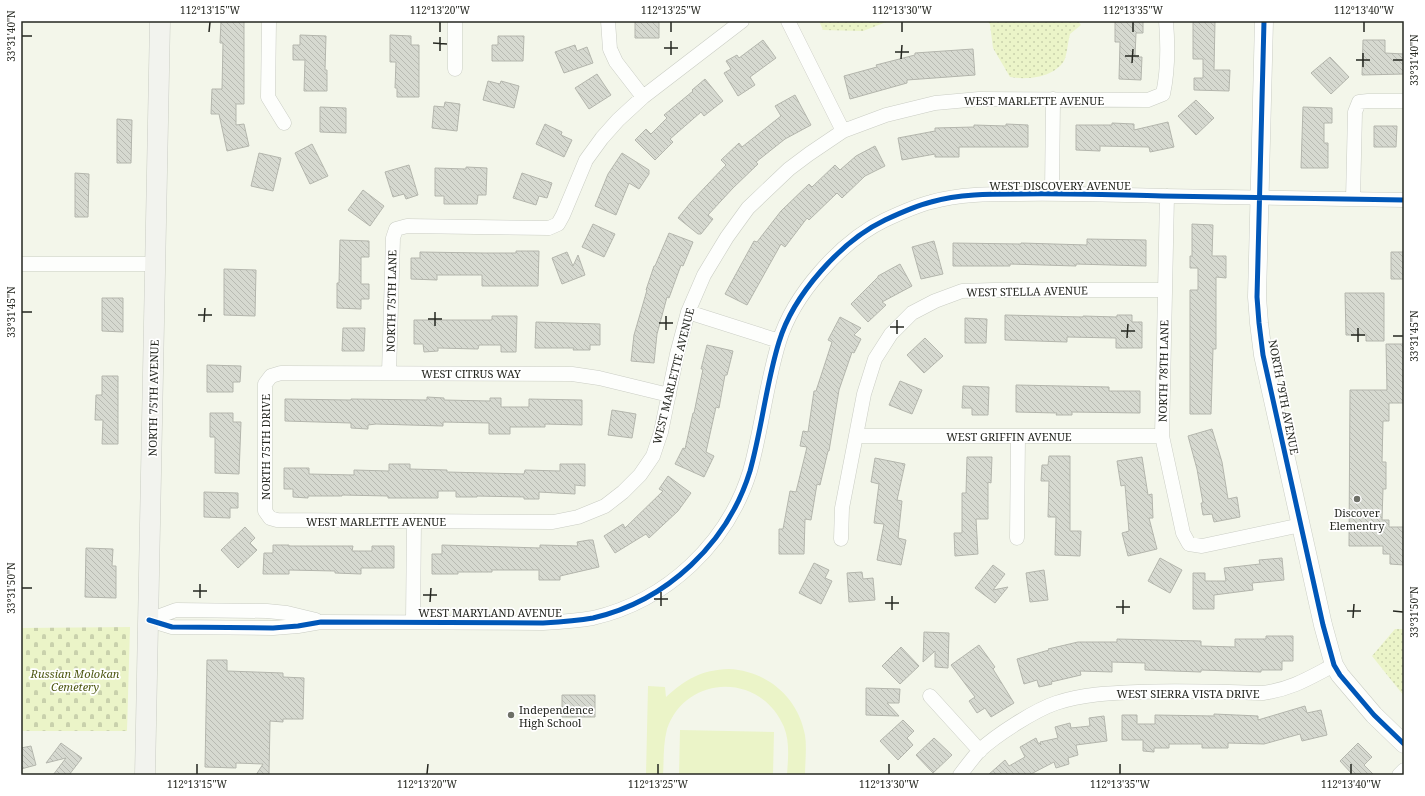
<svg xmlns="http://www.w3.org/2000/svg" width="1425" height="796" viewBox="0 0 1425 796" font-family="'Noto Serif',serif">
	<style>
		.grass { fill: url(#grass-dots) }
		.cemetery { fill: url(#cemetery-stones) }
		.park { fill: #ebf4c8 }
		.building { fill: url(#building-back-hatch); stroke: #b4b6ad }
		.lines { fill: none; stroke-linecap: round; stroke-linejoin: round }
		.minor-casing { stroke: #cacdc4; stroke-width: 15 }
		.tertiary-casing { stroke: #cacdc4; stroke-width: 19 }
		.secondary-casing { stroke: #cacdc4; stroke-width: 21 }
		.minor { stroke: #fdfefc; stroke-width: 14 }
		.tertiary { stroke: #fdfefc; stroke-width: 18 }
		.secondary { stroke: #f2f3ee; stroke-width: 20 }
		.cycleway-casing { stroke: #fff; stroke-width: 8 }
		.cycleway { stroke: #0057b8; stroke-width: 5 }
		.ticks { fill: none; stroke: #252720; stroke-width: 1.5 }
		.poi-dot { fill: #6d6f67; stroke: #fff; stroke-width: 1.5 }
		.labels { text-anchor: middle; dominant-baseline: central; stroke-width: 3.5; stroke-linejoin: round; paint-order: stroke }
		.street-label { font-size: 11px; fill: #252720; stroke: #fff }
		.poi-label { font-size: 11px; fill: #252720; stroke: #fff }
		.park-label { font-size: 11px; font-style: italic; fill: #4d5711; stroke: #fff }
		.neatline { fill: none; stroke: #252720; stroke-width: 1.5 }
		.ticks-label { font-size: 10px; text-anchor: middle; fill: #252720 }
	</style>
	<defs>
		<pattern id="grass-dots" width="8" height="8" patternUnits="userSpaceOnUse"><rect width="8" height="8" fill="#ebf4c8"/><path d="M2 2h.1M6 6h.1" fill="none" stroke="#c9d1ac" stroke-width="1.8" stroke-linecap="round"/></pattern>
		<pattern id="cemetery-stones" width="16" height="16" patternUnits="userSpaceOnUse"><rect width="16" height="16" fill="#ebf4c8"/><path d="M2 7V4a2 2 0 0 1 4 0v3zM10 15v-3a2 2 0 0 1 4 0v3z" fill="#c9d1ac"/></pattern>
		<pattern id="building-back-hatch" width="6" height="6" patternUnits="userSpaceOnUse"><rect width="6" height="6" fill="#d6d9d0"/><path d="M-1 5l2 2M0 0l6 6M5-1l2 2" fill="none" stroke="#b8bab2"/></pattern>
	</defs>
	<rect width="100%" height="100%" fill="#f3f6ea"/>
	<path class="grass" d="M819 21H889L863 31 823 30Z
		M987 21H1078L1081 25 1070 34C1068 41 1067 55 1064 61 1053 78 1027 80 1010 77L993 48 990 24Z
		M1395 629H1404V696L1372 656Z"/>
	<path class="cemetery" d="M130 627 127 731H21V628Z"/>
	<path class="park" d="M729 669C767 671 798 697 805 735 807 748 805 762 805 775H787C788 759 790 742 784 727 761 672 686 674 667 729 663 744 664 760 663 775H646L648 686 665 687 666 697C686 679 701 670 729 669Z
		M680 730 774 732 773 775H679Z"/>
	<path class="building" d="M221 21H244V104H236V125L244 124 249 146 227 151 219 114H211L212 89H222L223 43H220Z
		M635 21H659V38H635Z
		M1115 21H1143V33H1136L1135 57H1142L1141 80 1119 79 1120 42H1115Z
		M1193 21H1215L1214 70H1230L1229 91 1194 90V78H1203V59H1193Z
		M300 35 326 36 325 70H327V91H304L305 60H293V45H300Z
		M390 35 411 36V45H419V97H397V88H395L396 62H390Z
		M498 36H524L523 61H492V45H498Z
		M763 40 776 58 750 77 755 85 738 96 724 73 731 69 726 61 737 55 739 58Z
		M1363 40H1385V53L1404 54V74L1362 75Z
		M575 45 577 51 587 47 593 63 564 73 555 52Z
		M973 49 975 75 907 80V83L850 99 844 76 877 67 876 65 915 55V53Z
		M1330 57 1349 77 1331 94 1311 73Z
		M597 74 611 95 589 109 575 88Z
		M705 79 723 101 704 116 701 112 670 139 673 142 655 160 635 140 646 129 651 134 667 118 664 115 693 91 692 90Z
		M488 81 500 84 501 81 519 86 514 108 483 100Z
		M795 95 811 125 785 139 756 162 758 164 733 188 708 215 713 219 701 234H698L678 218 691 202 726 165 721 160 739 143 742 147 781 116 775 106Z
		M1196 100 1214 118 1196 135 1178 116Z
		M445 102 460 104 457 131 432 128 434 106 444 107Z
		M320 107 346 108V133L320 132Z
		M1303 107 1332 108V123H1324V143H1328V168H1301Z
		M117 119 132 120 131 163H117Z
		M1168 122 1174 147 1150 152 1149 147 1100 146V151L1076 150V125H1112V123L1134 124V130Z
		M545 124 562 132 561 135 572 140 564 157 536 144Z
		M1006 124 1028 125V147H959V157H935V154L902 160 898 138 935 131V128L974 127V125L1006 126Z
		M1374 126H1397L1396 147H1374Z
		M312 144 328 176 310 184 295 153Z
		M875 146 885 166 865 176 842 198 837 193 809 220 807 218 785 247 781 244 747 305 725 294 754 241 757 242 781 211 809 184 812 187 835 165 840 170 856 156Z
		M259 153 281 158 273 191 251 186Z
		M622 153 649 170V174L639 189 629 183 616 215 595 206 608 174Z
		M409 165 418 195 406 199 404 194 393 197 385 172Z
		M466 167 487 168 486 195H478L477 204H444V196H435V168L466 169Z
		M75 173 89 174 88 217H75Z
		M522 173 552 183 547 198 539 196 536 205 513 198Z
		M363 190 384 206 370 226 348 210Z
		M593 224 615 234 604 257 582 247Z
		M1192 224 1213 225 1212 256H1226V278L1216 277V349H1213L1211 414H1190V290H1198V268H1190V256H1192Z
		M669 233 693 242 683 266 681 265 669 298 667 297 657 334 654 363 631 361 634 335 647 290H646L654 266H655Z
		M1087 239 1146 240V266L1076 264V266L1010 264V266H953V243L1021 244V243L1087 245Z
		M340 240 369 241V257H361V284H369V299H361V309L337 308V283H339Z
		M934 241 943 274 921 279 912 247Z
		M516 251H539L538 286H482V275H437V280L411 279V258H420V252L483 253H516Z
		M567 252 573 266 578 255 585 275 562 284 552 258Z
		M1391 252H1404V279H1391Z
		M900 264 912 286 882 302 886 305 868 322 851 304 878 277V276Z
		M224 269 256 270 255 316 224 315Z
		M1345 293H1384V341H1366V335H1346Z
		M102 298H123V332L102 331Z
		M1005 315 1083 317V316L1117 317V315H1132V322H1142V348H1116V338L1067 337V342L1005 340Z
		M492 316H517L516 352H501V345H479L478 349 438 348V351L424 352 423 344H414V320H492Z
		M840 317 861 328 854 335 861 339 854 353 852 352 839 390 829 451H828L820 485 817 484 811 520 805 519 804 554H779V529H783L790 491 796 492 807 447 800 446 803 431 808 432 814 391H816L832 342 828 340Z
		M965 318 987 319 986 343H965Z
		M536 322 600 324V345H590V350H573L574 348H535Z
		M343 328H365L364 351H342Z
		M925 338 943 356 924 373 907 355Z
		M1386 344H1404V403H1389V421H1383L1382 462H1386V489H1383L1382 520H1389V527H1404V565L1390 564V554H1383V546H1349L1350 390H1387Z
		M707 345 733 351 727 375H725L719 408 716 407 706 452 714 456 704 477 675 464 683 448 685 449 693 413H694L703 369H701Z
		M207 365 241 366 240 382H233V392H207Z
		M102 376H118V444H102L103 420H95L96 395H102Z
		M900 381 922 390 912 414 889 405Z
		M1016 385 1109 387V391H1140V413L1072 412V415H1056L1057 413 1016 412Z
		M963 386 989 387 988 415H972V408H962Z
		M427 397 444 398V400L490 401V398H501V407H529V399L582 400V425L545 424V427H510V434H489V423L443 422V426L376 424 368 425V429L351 428V423L285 421V399L351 400V399L427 400Z
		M612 410 636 414 632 438 608 435Z
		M210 413H233V422H241L239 474 215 473V437H210Z
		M1212 429 1222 462 1228 499 1237 497 1240 517 1214 522 1212 514 1203 515 1201 503H1203L1197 469 1188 436Z
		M1049 456H1070V531H1081L1080 556 1055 555 1056 517H1048L1049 481H1041L1042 465H1048Z
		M967 457H992L991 483 988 482V519H976L978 554 955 556 954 533H962V493H966Z
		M1142 457 1148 495 1152 494 1153 518H1149L1157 549 1128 556 1122 533 1129 531 1125 485 1121 486 1117 461Z
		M875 458 905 464 897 500 902 501 898 538 906 540 901 565 877 560 884 524 874 523 879 484 871 482Z
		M389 464H410V469L447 470V472L524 474 525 470 560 471V464H585V486L575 485V494L539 492V499H524V497L477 496V497H456V491H438V498H388V496L342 495V496H308V498L293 497V489H284V468H309V474L354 475V470L389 471Z
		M668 476 691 493 678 511 649 538 646 534 615 553 604 536 623 524 625 528 663 491 659 489Z
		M204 492 238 493V508H230V518L204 517Z
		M245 527 255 538 250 543 257 550 238 568 221 550Z
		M589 540H593L599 567 560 576V580H539V570H492V572H458V574H432V554H442V545L540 548V545L578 546 577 542Z
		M273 545H289V546H353L352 551H372V546H394V568H361V574L335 573V571L289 570V574H263L264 553H273Z
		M86 548 113 549 112 566H116V598L85 597Z
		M1160 558 1182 570 1170 593 1148 581Z
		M1282 558 1284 580 1252 583 1253 590 1214 595V609H1193V573H1205V581H1226L1224 568 1260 564 1259 560Z
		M814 563 829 570 825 578 832 581 821 604 799 593Z
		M993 565 1005 574 993 590 1008 587 995 603 975 588Z
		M1044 570 1048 600 1030 602 1026 573Z
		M862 572 863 579 873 578 875 600 849 602 847 573Z
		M924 632 949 633 948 668 935 667V651L923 662Z
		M1266 636H1293V661H1282V670H1261V672L1201 670V672L1145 670V663L1112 662V672L1080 671 1081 675 1051 682 1052 684 1039 687 1037 680 1024 684 1017 659 1049 650 1048 649 1078 642H1117V639L1201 641V646L1235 647V639H1266Z
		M979 645 995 667 993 669 1014 703 991 717 985 708 977 713 969 701 975 697 951 665Z
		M901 647 919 666 900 684 882 666Z
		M207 660H227V671L283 673V677L304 678 303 719H283V722L270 721 269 775H256L263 764 236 763V768L205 767Z
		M866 688 900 689 899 703H887L899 716 866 715Z
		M562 695H595V717H562Z
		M1305 706 1307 713 1321 710 1327 735 1302 741 1300 734 1264 744 1228 743V748H1202V744H1169V748H1154V752L1143 751V740H1122V715H1137V724H1155V715L1214 716V714L1258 716V720Z
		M1104 716 1107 741 1076 745 1078 755 1068 758 1069 764 1056 768 1054 762 1029 775H988L1005 760 1009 766 1025 757 1020 747 1036 738 1038 743H1039L1041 745 1040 742 1058 738 1055 727 1070 723 1071 728 1090 726 1089 718Z
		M903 720 914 731 907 738 913 745 898 760 880 741Z
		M934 738 952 755 933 773 916 755Z
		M61 743 82 758 69 775H53L66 758 46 763Z
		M1358 743 1372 757 1364 765 1374 775H1353L1340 761Z
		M31 746 36 765 21 769V748Z"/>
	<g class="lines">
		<defs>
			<path id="minor" d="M269 21 268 97 284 123
				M608 21 610 49 616 62 643 97
				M788 21 843 131
				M455 69V21
				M1052 193 1053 99
				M1167 196 1162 436 1183 533 1189 544 1202 546 1301 525
				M1353 199 1355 112 1359 102 1368 101H1404
				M21 264H156
				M688 312 779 341
				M389 373 393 238 396 229 407 226 549 228 558 224 563 215 586 160 602 138 618 120 643 97 742 21
				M669 395 599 378 572 374 281 373 271 376 265 384V511L270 518 277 520 553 522 578 517 605 506 623 492 640 475 653 456 661 432 677 354 688 312 704 275 727 237 748 208 789 169 809 154 843 131 886 115 935 103 979 99 1148 100 1163 94C1168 71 1168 45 1166 21
				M856 436H1162
				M1017 538 1018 436
				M841 539 842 508 864 394 875 359 891 334 912 313 935 301 962 291 993 290H1165
				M149 620 172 627 273 628 298 626 321 622 543 623C560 622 576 621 593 618 667 601 728 543 750 471 762 428 766 384 779 342 793 295 841 241 885 220 900 213 915 206 931 202 959 194 989 194 1019 194 1066 193 1114 195 1162 196 1242 197 1323 198 1404 200
				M149 620 176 610 267 611 287 613 316 620
				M413 621 414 521
				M930 696 980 751
				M960 775C966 767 972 759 979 751 996 735 1035 710 1056 703 1083 694 1110 693 1138 692 1179 690 1221 692 1263 693 1292 689 1309 678 1334 665
				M1399 775 1404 770"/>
			<path id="tertiary" d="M1264 21 1257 297 1259 323 1263 355 1323 625 1334 665 1340 675 1374 715 1404 744"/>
			<path id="secondary" d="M145 775 160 21"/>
		</defs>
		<use href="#minor" class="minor-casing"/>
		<use href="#tertiary" class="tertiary-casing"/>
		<use href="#secondary" class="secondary-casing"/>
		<use href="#minor" class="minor"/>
		<use href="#tertiary" class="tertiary"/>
		<use href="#secondary" class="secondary"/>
		<defs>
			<path id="cycleway" d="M1264 21 1257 297 1259 323 1263 355 1323 625 1334 665 1340 675 1374 715 1404 744
				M149 620 172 627 273 628 298 626 321 622 543 623C560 622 576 621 593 618 667 601 728 543 750 471 762 428 766 384 779 342 793 295 841 241 885 220 900 213 915 206 931 202 959 194 989 194 1019 194 1066 193 1114 195 1162 196 1242 197 1323 198 1404 200"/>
		</defs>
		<use href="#cycleway" class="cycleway-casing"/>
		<use href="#cycleway" class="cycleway"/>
	</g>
	<path class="ticks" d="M209 32 210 22M440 32V22M671 32V22M902 32V22M1133 32V22M1364 32V22M22 36H32M433 43 447 44M664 48H678M440 51V37M895 52H909M671 55V41M1125 56H1139M901 59 902 45M1356 60H1370M1393 60H1403M1132 63 1133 49M1363 67V53M22 312H32M198 315H212M428 319H442M204 322 205 308M659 323H673M435 326V312M890 327H904M666 330V316M1121 331H1135M897 334V320M1351 335H1365M1393 336H1403M1127 338 1128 324M1358 342V328M22 588H32M193 591H207M423 595H437M200 598V584M654 599H668M430 602 431 588M885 603H899M661 606V592M1116 607H1130M892 610V596M1347 611H1361M1393 611 1403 612M1123 614V600M1353 618 1354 604M197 774V764M427 774 428 764M658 774V764M889 774V764M1120 774V764M1351 774V764"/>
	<g class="poi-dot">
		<circle cx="1357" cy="499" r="4"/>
		<circle cx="511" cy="715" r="4"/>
	</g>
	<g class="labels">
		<g class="street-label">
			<text x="1034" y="100">WEST MARLETTE AVENUE</text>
			<text x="1060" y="185">WEST DISCOVERY AVENUE</text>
			<text transform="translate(1027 291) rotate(-1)">WEST STELLA AVENUE</text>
			<text transform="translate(391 301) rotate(-89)">NORTH 75TH LANE</text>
			<text transform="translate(1163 371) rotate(-89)">NORTH 78TH LANE</text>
			<text x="471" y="373">WEST CITRUS WAY</text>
			<text transform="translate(673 376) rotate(-76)">WEST MARLETTE AVENUE</text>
			<text transform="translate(1284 397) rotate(79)">NORTH 79TH AVENUE</text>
			<text transform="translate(153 398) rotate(-89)">NORTH 75TH AVENUE</text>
			<text x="1009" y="436">WEST GRIFFIN AVENUE</text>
			<text transform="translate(265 447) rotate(-90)">NORTH 75TH DRIVE</text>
			<text x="376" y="521">WEST MARLETTE AVENUE</text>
			<text x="490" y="612">WEST MARYLAND AVENUE</text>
			<text x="1188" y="693">WEST SIERRA VISTA DRIVE</text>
		</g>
		<g class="poi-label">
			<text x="1357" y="512">Discover<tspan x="1357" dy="13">Elementry</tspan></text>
			<text x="519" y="709" text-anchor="start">Independence<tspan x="519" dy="13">High School</tspan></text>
		</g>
		<g class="park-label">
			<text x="75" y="673">Russian Molokan<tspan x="75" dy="13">Cemetery</tspan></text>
		</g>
	</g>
	<rect width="1425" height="796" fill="none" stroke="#ffffff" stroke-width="44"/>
	<rect x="22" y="22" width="1381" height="752" class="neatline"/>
	<g class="ticks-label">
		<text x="210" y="14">112°13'15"W</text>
		<text x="440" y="14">112°13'20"W</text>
		<text x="671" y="14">112°13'25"W</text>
		<text x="902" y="14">112°13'30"W</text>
		<text x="1133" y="14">112°13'35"W</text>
		<text x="1364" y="14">112°13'40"W</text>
		<text transform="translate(11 36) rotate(-90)" y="4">33°31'40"N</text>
		<text transform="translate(1414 60) rotate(-90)" y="4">33°31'40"N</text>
		<text transform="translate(11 312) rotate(-90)" y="4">33°31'45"N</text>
		<text transform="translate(1414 336) rotate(-90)" y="4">33°31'45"N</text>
		<text transform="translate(11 588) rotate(-90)" y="4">33°31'50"N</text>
		<text transform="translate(1414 612) rotate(-90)" y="4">33°31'50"N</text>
		<text x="197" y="788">112°13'15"W</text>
		<text x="427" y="788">112°13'20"W</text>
		<text x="658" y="788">112°13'25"W</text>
		<text x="889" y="788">112°13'30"W</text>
		<text x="1120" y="788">112°13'35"W</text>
		<text x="1351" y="788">112°13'40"W</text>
	</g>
</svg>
